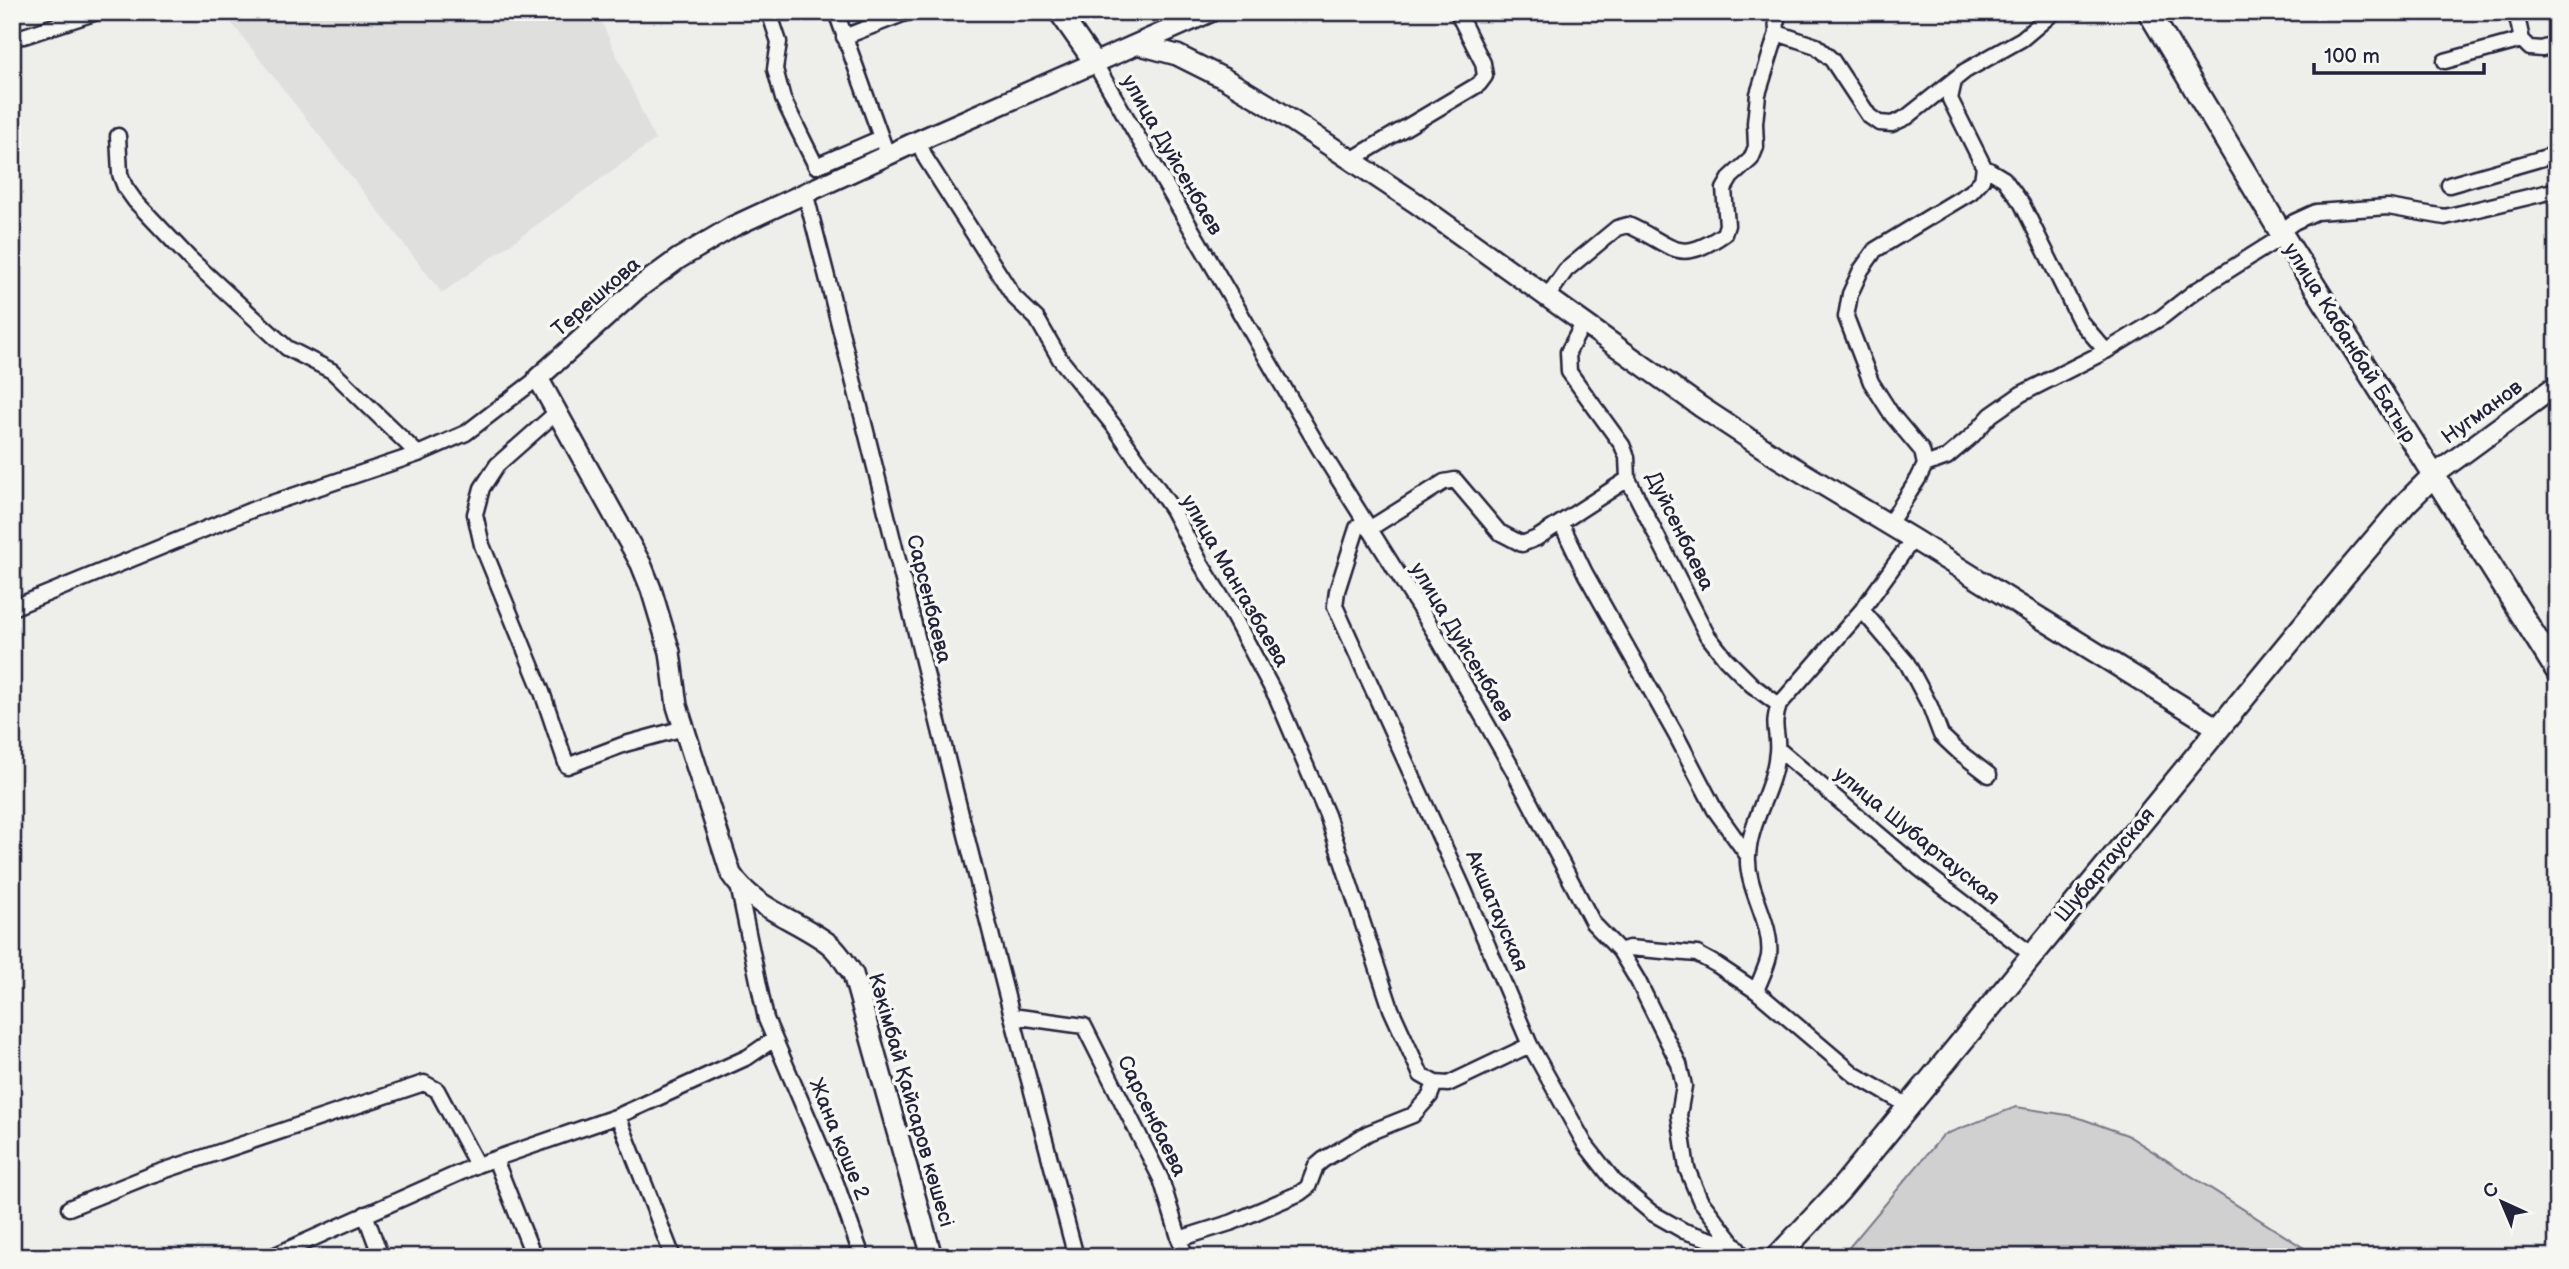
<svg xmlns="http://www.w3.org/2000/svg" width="2569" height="1269" viewBox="0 0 2569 1269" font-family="'Balsamiq Sans',sans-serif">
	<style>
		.built { fill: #dfdfde }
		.green { fill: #d0d0d1; stroke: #797986; stroke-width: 2 }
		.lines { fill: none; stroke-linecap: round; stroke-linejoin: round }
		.street-casing { stroke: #22223b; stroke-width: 19 }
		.secondary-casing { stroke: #22223b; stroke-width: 24 }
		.primary-casing { stroke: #22223b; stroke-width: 26 }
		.street { stroke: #f6f6f2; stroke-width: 14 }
		.secondary { stroke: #f6f6f2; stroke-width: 19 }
		.primary { stroke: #f6f6f2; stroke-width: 21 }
		.labels { text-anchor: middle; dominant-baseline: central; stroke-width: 7; stroke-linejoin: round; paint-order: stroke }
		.street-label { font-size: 21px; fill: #22223b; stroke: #f6f6f2 }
	</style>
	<rect width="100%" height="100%" fill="#eeeeeb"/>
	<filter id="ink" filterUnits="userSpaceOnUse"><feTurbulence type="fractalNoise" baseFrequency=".0143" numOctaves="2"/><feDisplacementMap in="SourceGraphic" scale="14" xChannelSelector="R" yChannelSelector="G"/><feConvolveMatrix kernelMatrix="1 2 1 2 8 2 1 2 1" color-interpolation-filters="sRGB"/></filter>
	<g filter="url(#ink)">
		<path class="built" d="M223 12H597L655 140 442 293Z"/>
		<path class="green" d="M2016 1107 2074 1116 2127 1135 2318 1257H1841L1943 1135Z"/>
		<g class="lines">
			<defs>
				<path id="street" d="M769 12 779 42 775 69 783 99 816 166 881 138
					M836 12 884 146
					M2516 12 2522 40
					M1777 33 1816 46 1832 60 1869 116 1879 123 1892 124 1907 117 1965 71 2022 39 2054 12
					M12 37 24 36 97 12
					M844 37 908 12
					M2445 61 2522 40 2530 48 2542 49 2557 44
					M1094 62 1319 448 1435 633 1512 768 1593 923 1620 951 1638 981 1679 1064 1684 1086 1679 1115 1687 1169 1700 1200 1744 1257
					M118 136 120 174 125 187 135 201 190 259 287 348 332 371 418 454
					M918 141 926 159 1014 297 1037 319 1060 359 1114 426 1172 509 1201 564 1233 616 1277 698 1327 815 1391 1009 1421 1075 1435 1083
					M1351 160 1479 84 1485 76 1483 63 1457 12
					M1984 167 2004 179 2022 204 2080 321 2106 351
					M2449 185 2557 154
					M805 192C877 466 941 742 1012 1016L1084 1026 1161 1179 1185 1257
					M2280 232 2294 222 2316 212 2388 207 2445 217 2557 190
					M1547 297 1566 270 1617 228 1628 225C1672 244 1677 267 1724 234L1727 225 1724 189 1731 177 1751 159 1756 147 1755 123 1758 94 1777 33 1776 12
					M1584 322 1568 352 1569 372 1622 445 1627 457 1628 479 1707 635 1726 659 1752 685 1779 705
					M557 412 497 465 482 488 475 514 482 545 542 692 567 766 625 744 684 728
					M1925 465 1947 457 1973 435 1991 415 2021 394 2106 351 2162 317 2194 292 2283 236
					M1364 520 1357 528 1337 591 1335 606 1464 890 1530 1045 1585 1144 1614 1181 1652 1213 1684 1231 1734 1247
					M1561 523 1585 573 1676 735 1715 810 1748 856
					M1889 524 1918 479 1925 465 1922 451 1892 415 1871 382 1846 317 1850 294 1861 270 1875 250 1971 192 1982 180 1984 167 1950 99 1954 81
					M1369 529 1444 482 1455 480 1499 532 1522 544 1537 538 1628 479
					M12 608 254 509 418 454 466 433 538 378
					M1862 610 1907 663 1930 706 1941 735 1959 752 1989 775
					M1778 749 1920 869 2031 954
					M738 885 766 1019 836 1183 862 1257
					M1620 951 1629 948 1697 954 1717 965 1756 991 1855 1075 1907 1105
					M1756 991C1760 980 1767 967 1769 956 1773 922 1746 890 1748 856 1750 820 1774 789 1777 752 1779 732 1771 728 1779 705L1862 610 1913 539
					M1012 1016 1076 1257
					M618 1116 673 1257
					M495 1159 534 1257
					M69 1208 151 1175 424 1083 437 1090 477 1165
					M365 1214 381 1257
					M1179 1239 1233 1222 1300 1193 1308 1187 1316 1166 1323 1160 1368 1133 1413 1115 1430 1096 1435 1083 1448 1084 1530 1045
					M271 1257 477 1165 618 1116 748 1057 774 1039"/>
				<path id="secondary" d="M1059 12 1094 62
					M1140 45 1177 55 1225 79 1267 104 1416 203 1701 407 1780 459 1913 539 2219 729
					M2434 475 2557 385
					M932 1257 853 974C846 964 838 951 829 944 798 920 753 908 731 874L684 728 677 706 670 652 651 589 641 564 538 378 637 289 678 259 732 227 918 141 1210 12"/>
				<path id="primary" d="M2149 12 2283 236 2557 671
					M1777 1257 1840 1190 2343 577 2406 503 2434 475"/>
			</defs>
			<use href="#street" class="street-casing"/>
			<use href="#secondary" class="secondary-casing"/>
			<use href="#primary" class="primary-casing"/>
			<use href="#street" class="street"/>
			<use href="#secondary" class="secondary"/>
			<use href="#primary" class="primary"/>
		</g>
	</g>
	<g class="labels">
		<g class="street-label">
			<text transform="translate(1172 155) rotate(60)">улица Дуйсенбаев</text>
			<text transform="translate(596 297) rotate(-41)">Терешкова</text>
			<text transform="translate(2350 343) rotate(58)">улица Кабанбай Батыр</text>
			<text transform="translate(2482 412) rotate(-36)">Нугманов</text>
			<text transform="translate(1680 531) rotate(64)">Дуйсенбаева</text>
			<text transform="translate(1235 581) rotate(60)">улица Мангазбаева</text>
			<text transform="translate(929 599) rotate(76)">Сарсенбаева</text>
			<text transform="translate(1462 642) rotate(59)">улица Дуйсенбаев</text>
			<text transform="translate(1917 836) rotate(39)">улица Шубартауская</text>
			<text transform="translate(2105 865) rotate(-50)">Шубартауская</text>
			<text transform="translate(1497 911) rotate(67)">Акшатауская</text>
			<text transform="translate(911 1100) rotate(74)">Кәкімбай Қайсаров көшесі</text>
			<text transform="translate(1152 1116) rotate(64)">Сарсенбаева</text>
			<text transform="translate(839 1139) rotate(68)">Жана коше 2</text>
		</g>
	</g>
	<rect width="2569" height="1269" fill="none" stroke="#f6f6f2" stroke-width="42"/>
	<rect x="21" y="21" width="2527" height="1227" fill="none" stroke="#22223b" stroke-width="2.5" filter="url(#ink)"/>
	<g transform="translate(2502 1202) rotate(316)" stroke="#f6f6f2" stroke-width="5" paint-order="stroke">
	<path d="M0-5L12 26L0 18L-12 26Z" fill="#22223b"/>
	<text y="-10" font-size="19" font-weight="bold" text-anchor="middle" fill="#22223b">С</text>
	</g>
	<path d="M2314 63v10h170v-10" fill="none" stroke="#22223b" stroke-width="3.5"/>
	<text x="2324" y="63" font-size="21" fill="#22223b" stroke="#f6f6f2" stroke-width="5" paint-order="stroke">100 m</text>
</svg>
